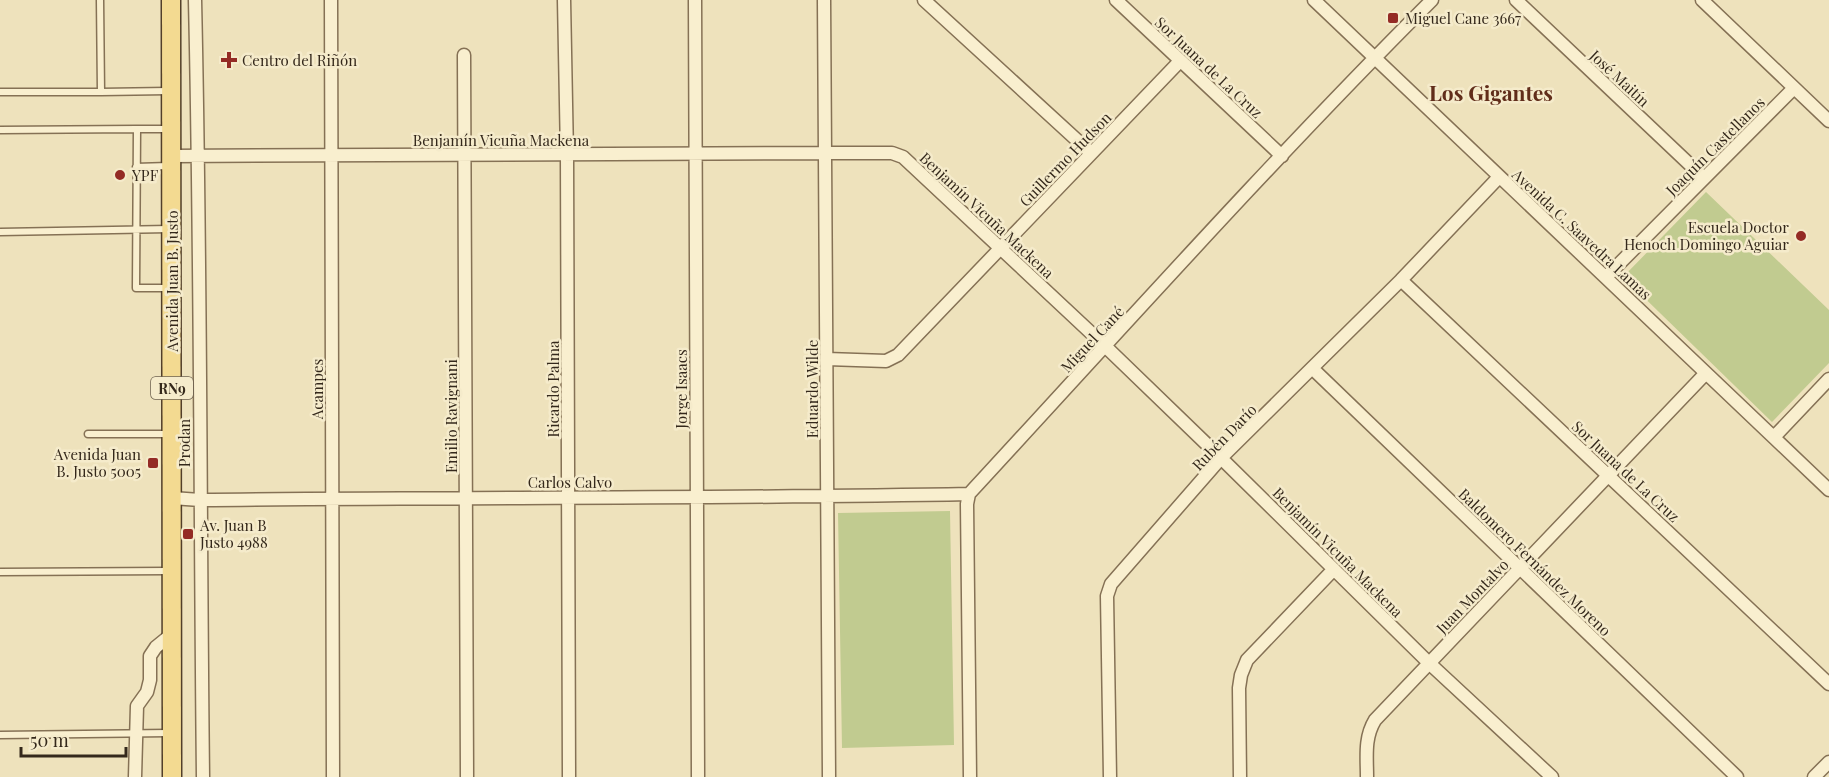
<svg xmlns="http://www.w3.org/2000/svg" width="1829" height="777" viewBox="0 0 1829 777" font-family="'Playfair Display',serif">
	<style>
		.green { fill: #c1cb90 }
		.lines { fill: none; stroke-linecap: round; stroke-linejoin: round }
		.lane-casing { stroke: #857155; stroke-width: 9 }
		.street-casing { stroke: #857155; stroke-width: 15 }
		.primary-casing { stroke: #523f2a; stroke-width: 21 }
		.lane { stroke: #f9efcf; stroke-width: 6 }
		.street { stroke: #f9efcf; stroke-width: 12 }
		.primary { stroke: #f3da91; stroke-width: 18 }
		.poi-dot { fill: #942b25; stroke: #f5ebcb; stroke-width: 2 }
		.labels { text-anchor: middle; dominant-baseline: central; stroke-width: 5; stroke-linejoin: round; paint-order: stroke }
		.shield { fill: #f5ebcb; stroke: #6e6250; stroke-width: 1.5 }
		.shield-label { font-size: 14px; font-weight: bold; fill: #34281b }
		.poi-label { font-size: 15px; fill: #34281b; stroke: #f5ebcb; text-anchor: start }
		.street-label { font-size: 15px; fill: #34281b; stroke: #f5ebcb }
		.district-label { font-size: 21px; font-weight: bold; fill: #612d1a; stroke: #f5ebcb }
	</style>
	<rect width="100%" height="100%" fill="#eee2bc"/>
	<path class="green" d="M1706 192 1829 310V363L1772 422 1623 277Z
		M950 511 954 745 842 748 838 513Z"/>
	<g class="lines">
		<defs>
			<path id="lane" d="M100 0 101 92 168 91
				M0 92H101
				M168 129H137L136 288H168
				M0 130 137 129
				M136 167 168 166
				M0 232 169 229
				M88 434H169
				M0 572 168 571
				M0 735 169 733"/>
			<path id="street" d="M195 0C201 259 200 518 203 777
				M331 0 333 777
				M564 0 567 155 569 777
				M695 0 698 777
				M824 0 829 777
				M924 0 1091 153
				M1116 0 1282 156
				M1314 0 1829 490
				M1516 0 1704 178
				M1702 0 1829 121
				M464 55 467 777
				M172 156 824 153H892L903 157 1105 346 1221 458 1429 663 1552 777
				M1606 277 1794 88
				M1401 280 1829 684
				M827 359 886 361 898 355 1180 61
				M1313 369 1737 777
				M1774 437 1829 379
				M172 498 200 500C456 497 713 499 969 494
				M135 777 137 706 147 692 150 680V656L156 647 172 634
				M970 777 967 504 969 494C1122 328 1272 160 1432 0
				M1110 777 1107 596 1111 584 1221 458 1401 280 1499 177
				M1240 777 1239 688 1241 675 1247 660 1334 569
				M1367 777C1367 757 1364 738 1375 720L1706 373
				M1814 777 1829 762"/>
			<path id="primary" d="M171 0 172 777"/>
		</defs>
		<use href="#lane" class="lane-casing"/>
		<use href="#street" class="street-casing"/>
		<use href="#primary" class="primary-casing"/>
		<use href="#lane" class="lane"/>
		<use href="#street" class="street"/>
		<use href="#primary" class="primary"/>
	</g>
	<g class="poi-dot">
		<rect x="1387" y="12" width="12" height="12" rx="3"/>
		<path d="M226 51h6v6h6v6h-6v6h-6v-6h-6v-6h6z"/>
		<circle cx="120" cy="175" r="6"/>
		<circle cx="1801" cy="236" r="6"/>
		<rect x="147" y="457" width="12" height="12" rx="3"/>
		<rect x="182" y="528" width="12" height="12" rx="3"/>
	</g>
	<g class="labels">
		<rect class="shield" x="151" y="377" width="42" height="22" rx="4.5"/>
		<g class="shield-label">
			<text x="172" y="388">RN9</text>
		</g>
		<g class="poi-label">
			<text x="1405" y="18">Miguel Cane 3667</text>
			<text x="242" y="60">Centro del Riñón</text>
			<text x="132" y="175">YPF</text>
			<text x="1789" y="227" text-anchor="end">Escuela Doctor<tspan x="1789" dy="17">Henoch Domingo Aguiar</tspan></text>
			<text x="141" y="454" text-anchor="end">Avenida Juan<tspan x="141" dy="17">B. Justo 5005</tspan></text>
			<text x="200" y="525">Av. Juan B<tspan x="200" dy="17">Justo 4988</tspan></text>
		</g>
		<g class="street-label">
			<text transform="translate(1209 67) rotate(43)">Sor Juana de La Cruz</text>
			<text transform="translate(1620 78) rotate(43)">José Maitín</text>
			<text x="501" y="140">Benjamín Vicuña Mackena</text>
			<text transform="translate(1715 146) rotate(-45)">Joaquín Castellanos</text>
			<text transform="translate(1065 159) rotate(-46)">Guillermo Hudson</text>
			<text transform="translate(987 215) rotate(43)">Benjamín Vicuña Mackena</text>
			<text transform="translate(1582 234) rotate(43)">Avenida C. Saavedra Lamas</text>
			<text transform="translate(172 281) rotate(-90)">Avenida Juan B. Justo</text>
			<text transform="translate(1092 339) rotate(-47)">Miguel Cané</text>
			<text transform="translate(317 389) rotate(-90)">Acampes</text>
			<text transform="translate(553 389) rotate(-90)">Ricardo Palma</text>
			<text transform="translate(681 389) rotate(-90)">Jorge Isaacs</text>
			<text transform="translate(812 389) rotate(-90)">Eduardo Wilde</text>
			<text transform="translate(451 416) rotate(-90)">Emilio Ravignani</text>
			<text transform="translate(1224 437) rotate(-46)">Rubén Darío</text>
			<text transform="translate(184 443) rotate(-90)">Prodan</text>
			<text transform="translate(1626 471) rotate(43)">Sor Juana de La Cruz</text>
			<text x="570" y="482">Carlos Calvo</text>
			<text transform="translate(1338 552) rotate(45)">Benjamín Vicuña Mackena</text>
			<text transform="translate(1535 562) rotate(44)">Baldomero Fernández Moreno</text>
			<text transform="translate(1472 596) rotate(-46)">Juan Montalvo</text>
		</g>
		<g class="district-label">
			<text x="1491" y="92">Los Gigantes</text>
		</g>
	</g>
	<path d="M21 747v9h105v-9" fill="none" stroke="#34281b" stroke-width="3"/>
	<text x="30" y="747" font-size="18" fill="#34281b" stroke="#f5ebcb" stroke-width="4.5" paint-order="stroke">50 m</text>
</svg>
